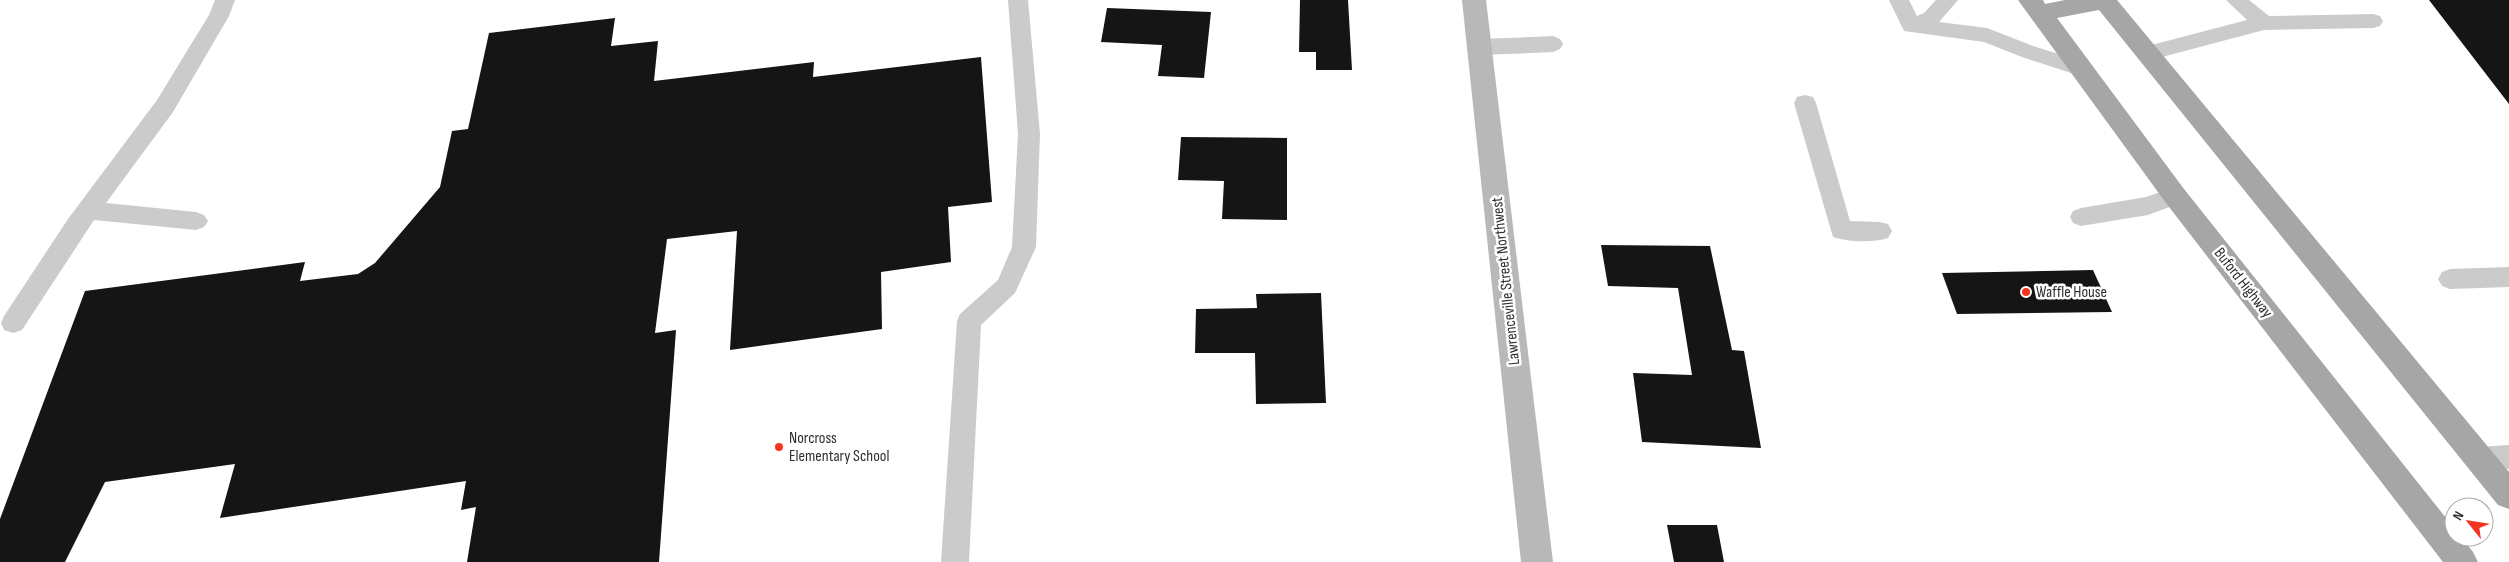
<svg xmlns="http://www.w3.org/2000/svg" width="2509" height="562" viewBox="0 0 2509 562" font-family="'Sofia Sans Condensed',sans-serif">
	<style>
		.building { fill: #151515 }
		.lines { fill: none; stroke-linecap: round; stroke-linejoin: round }
		.lane { fill: #cbcbcb; fill-rule: evenodd }
		.secondary { fill: #b8b8b8; fill-rule: evenodd }
		.primary { fill: #a6a6a6; fill-rule: evenodd }
		.poi-dot { fill: #f43421; stroke: #fff; stroke-width: 2 }
		.labels { text-anchor: middle; dominant-baseline: central; stroke-width: 5; stroke-linejoin: round; paint-order: stroke }
		.street-label { font-size: 16px; fill: #2e2e2e; stroke: #fff }
		.poi-label { font-size: 16px; fill: #2e2e2e; stroke: #fff; text-anchor: start }
	</style>
	<rect width="100%" height="100%" fill="#fff"/>
	<path class="building" d="M1300 0H1348L1352 70H1316V52H1299Z
		M2429 0H2509V104Z
		M1107 8 1211 12 1204 78 1158 76 1162 45 1101 42Z
		M615 18 611 46 658 41 654 81 814 62 813 77 981 57 992 202 948 207 951 262 881 272 882 329 730 350 737 231 667 239 655 333 676 330 659 562H467L476 507 461 510 466 481 220 518 235 464 105 482 65 562H0V519L85 291 305 262 300 281 358 274 375 263 440 187 452 131 468 129 489 33Z
		M1181 137 1287 138V220L1222 219 1224 181 1178 180Z
		M1601 245 1710 246 1732 350 1744 351 1761 448 1642 442 1633 373 1692 375 1678 288 1608 286Z
		M2093 270 2112 312 1957 314 1942 273Z
		M1321 293 1326 403 1256 404 1255 353H1195L1196 309 1257 308 1256 294Z
		M1667 525H1717L1724 562H1674Z"/>
	<g class="lines">
		<path class="lane" d="M215 0H235L229 16 173 112 106 203 196 212 204 215 208 221 204 227 196 230 94 220 22 330 13 333 4 330 1 323 4 316 68 219 157 100 209 15Z
			M1008 0H1028L1040 134 1036 247 1015 293 981 325 969 562H941L957 321 960 314 998 280 1012 247 1018 134Z
			M1889 0H1909L1917 16 1924 13 1936 0H1958L1939 22 1987 28 2036 47 2088 63 2091 68 2088 73 2080 76 2022 57 1984 42 1904 31Z
			M2226 0H2249L2269 16 2373 14 2380 16 2383 21 2380 26 2373 28 2264 30 2147 61 2140 58 2136 53 2140 48 2247 20Z
			M1553 36 1560 39 1563 44 1560 49 1553 52 1481 55 1474 52 1471 47 1474 42 1481 39Z
			M1805 95 1813 97 1816 103 1850 221 1880 222 1888 224 1892 231 1888 238C1873 243 1848 242 1833 237L1794 103 1797 97Z
			M2175 187 2183 190 2186 196 2183 202 2148 215 2081 226 2073 223 2070 217 2073 211 2081 208 2146 197Z
			M2509 267V287L2450 289 2442 286 2438 279 2442 272 2450 269Z
			M2509 445V469L2479 471 2470 467 2466 459 2470 451 2479 447Z"/>
		<path class="secondary" d="M1462 0H1486L1553 562H1521Z"/>
		<path class="primary" d="M2018 0H2043L2045 4 2065 0H2117L2509 472V509L2498 505 2099 10 2057 18 2184 189 2454 528V537H2461L2473 552 2478 562H2443L2166 203Z"/>
	</g>
	<g class="poi-dot">
		<circle cx="2026" cy="292" r="5"/>
		<circle cx="779" cy="447" r="5"/>
	</g>
	<g class="labels">
		<g class="street-label">
			<text transform="translate(1506 281) rotate(-96)">Lawrenceville Street Northwest</text>
			<text transform="translate(2243 283) rotate(52)">Buford Highway</text>
		</g>
		<g class="poi-label">
			<text x="2036" y="292">Waffle House</text>
			<text x="789" y="438">Norcross<tspan x="789" dy="18">Elementary School</tspan></text>
		</g>
	</g>
	<g transform="translate(2469 522) rotate(300)"><circle r="24" fill="#ffffff" stroke="#ababab"/>
	<path d="M0-4L9 19L0 12L-9 19Z" fill="#f43421"/>
	<text y="-8" font-size="14" font-weight="bold" text-anchor="middle" fill="#2e2e2e">N</text>
	</g>
</svg>
